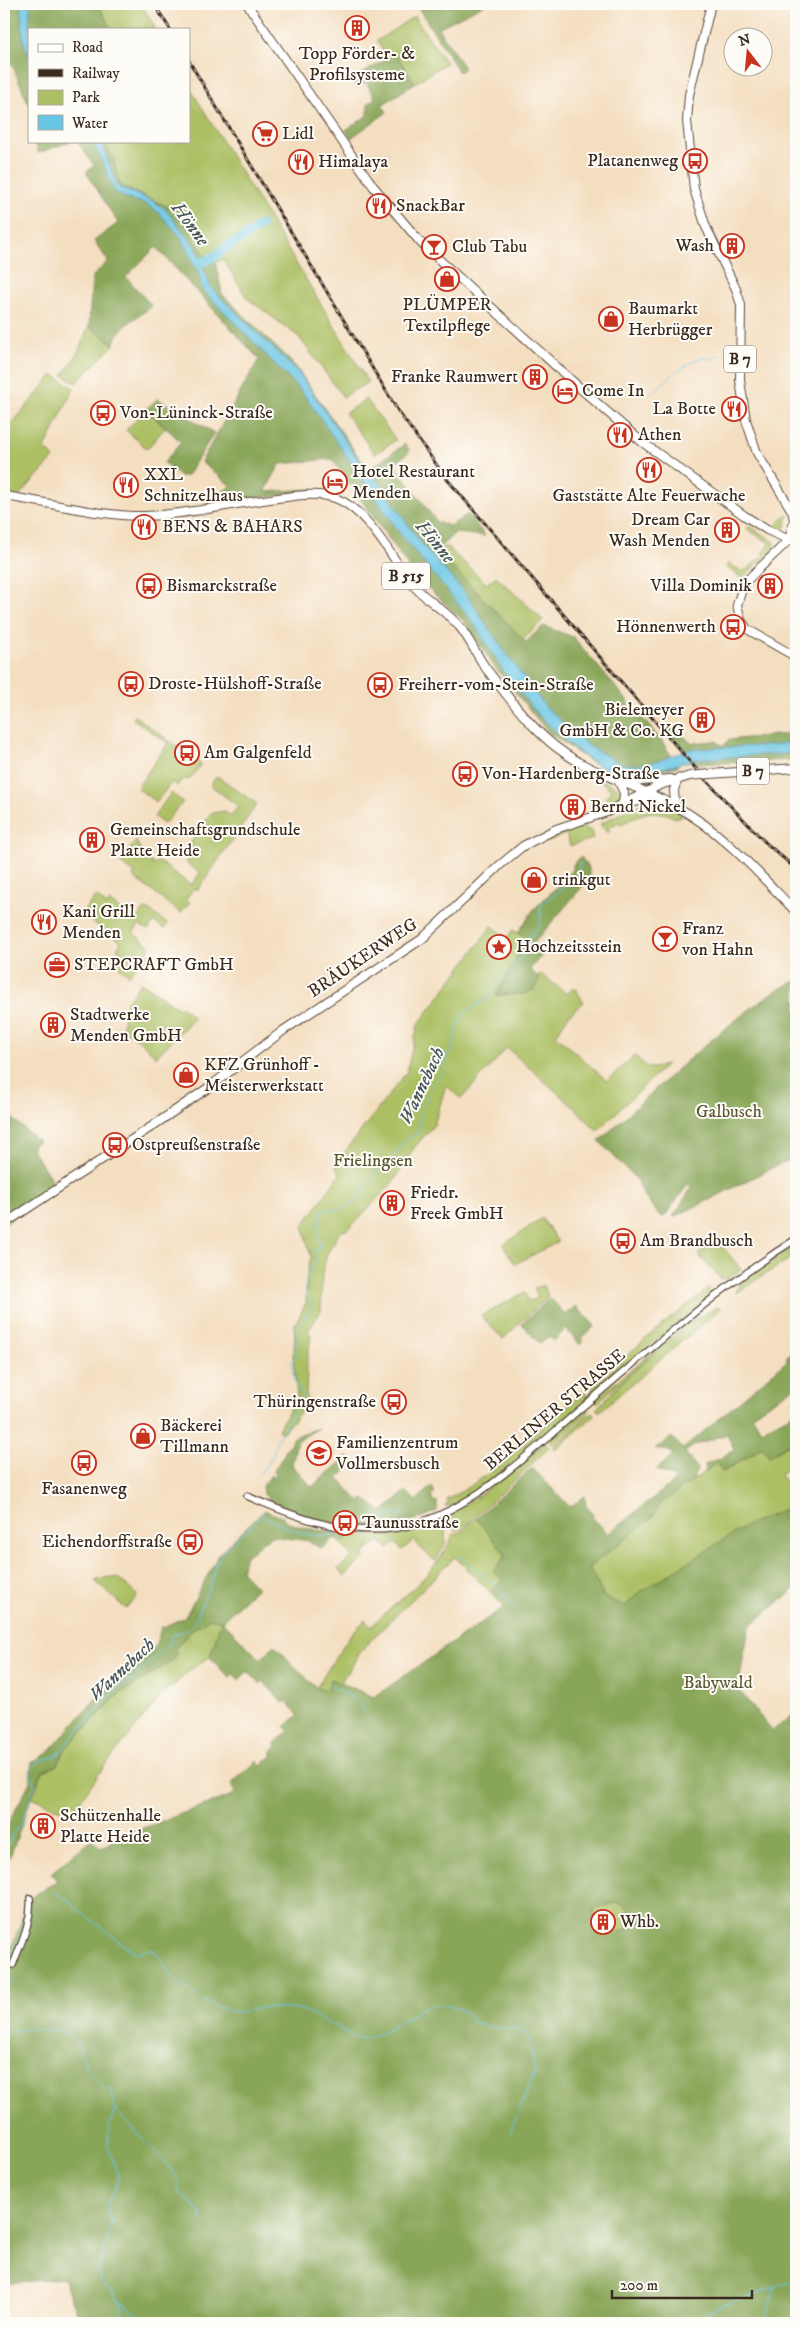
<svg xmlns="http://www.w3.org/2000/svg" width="800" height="2327" viewBox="0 0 800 2327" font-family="'IM FELL DW Pica',serif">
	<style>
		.green { fill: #acbf63; stroke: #747440 }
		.forest { fill: #89a659; stroke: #62683c; fill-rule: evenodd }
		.water { fill: #67c5e5; stroke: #517882 }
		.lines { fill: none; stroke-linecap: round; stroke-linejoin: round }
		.stream { stroke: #67c5e5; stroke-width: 1 }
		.river { stroke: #67c5e5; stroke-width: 9 }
		.minor-casing { stroke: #574536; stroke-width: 8 }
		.major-casing { stroke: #574536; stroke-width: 10 }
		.minor { stroke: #fff; stroke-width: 5.5 }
		.major { stroke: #fff; stroke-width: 8 }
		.rail-casing { stroke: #3b2a1e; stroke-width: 3 }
		.rail { stroke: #fdfcf7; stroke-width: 1; stroke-dasharray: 4; stroke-linecap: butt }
		.major-bridge-casing { stroke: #574536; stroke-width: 10; stroke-linecap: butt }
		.major-bridge { stroke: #fff; stroke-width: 8 }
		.labels { text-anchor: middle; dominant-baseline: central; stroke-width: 4; stroke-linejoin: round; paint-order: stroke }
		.shield { fill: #fdfcf7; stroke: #75695f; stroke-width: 1 }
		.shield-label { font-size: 16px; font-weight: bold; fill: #3b2a1e }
		.poi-label { font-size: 18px; fill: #3b2a1e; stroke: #fdfcf7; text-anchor: start }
		.street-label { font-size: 18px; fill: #3b2a1e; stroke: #fdfcf7 }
		.park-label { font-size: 18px; fill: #5d5733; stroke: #fdfcf7 }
		.water-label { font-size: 19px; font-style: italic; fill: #48585a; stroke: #fdfcf7 }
	</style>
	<rect width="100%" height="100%" fill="#fdfcf7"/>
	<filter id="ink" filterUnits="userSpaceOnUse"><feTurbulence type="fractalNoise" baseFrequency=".02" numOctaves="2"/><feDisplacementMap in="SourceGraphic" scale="10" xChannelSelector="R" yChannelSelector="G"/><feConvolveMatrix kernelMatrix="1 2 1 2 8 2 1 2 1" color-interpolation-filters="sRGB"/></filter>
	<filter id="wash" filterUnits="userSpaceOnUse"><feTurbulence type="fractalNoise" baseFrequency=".0096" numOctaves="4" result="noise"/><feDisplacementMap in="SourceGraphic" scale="20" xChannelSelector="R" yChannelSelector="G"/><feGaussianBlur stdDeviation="1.12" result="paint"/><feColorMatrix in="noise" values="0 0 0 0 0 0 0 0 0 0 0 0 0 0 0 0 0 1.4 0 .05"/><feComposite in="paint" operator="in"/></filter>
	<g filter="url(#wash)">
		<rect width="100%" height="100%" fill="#f4dec0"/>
		<path class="green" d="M98 4H141L156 29H111Z
			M414 16 446 63 415 83 395 53 387 58 377 41Z
			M189 86 368 382 343 397 299 337 247 298 223 259 216 263 204 255 178 211 124 188 119 182 113 159 103 141H189Z
			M89 326 114 345 76 383 63 375 77 355Z
			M53 375 74 388 45 448 54 458 17 498 4 496V433Z
			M366 399 396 440 375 454 345 413Z
			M146 409 165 428 147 449 126 430Z
			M788 515 785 528 772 529 785 516Z
			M749 525 774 542V550L765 557 762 552H765L770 543 747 529Z
			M446 546 487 584 496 576 543 620 523 639 437 552Z
			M763 556 765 558 743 577 739 576 726 567 728 563 743 572Z
			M135 716 201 764 190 779 181 780 177 786 172 782 156 802 137 788 168 743 133 719Z
			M217 776 257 804 198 890 194 888 186 899 190 902 181 913 133 877 135 873 120 863 136 841 145 857 154 865 158 861 191 885 200 873 187 864 185 851 211 813 224 811 231 816 238 806 210 785Z
			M596 777 618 788 622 795 609 802 605 798 611 790Z
			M171 793 183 802 164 824 154 817Z
			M647 803 673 810 682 816 675 818C656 807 639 813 622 825L619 822 608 828 610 832H606L600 824 632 807Z
			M584 827 592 832 593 839 570 846 566 834 546 842 544 837 556 831Z
			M96 896 107 906 110 902 128 915 126 917 134 922 144 910 147 909 168 924 164 929 154 922 148 930 139 925 133 933 150 946 148 950 150 963 143 958 129 975 119 967 120 966 117 963 124 954 117 949 121 942 81 914Z
			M492 926 507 937 513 930 527 939 497 995C515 994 530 998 539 979L537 976 541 974 567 994 574 987 584 1002 569 1015 556 1035 607 1081 635 1055C647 1069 649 1071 667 1064L597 1131 577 1110 507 1048 461 1099 446 1085 434 1125 414 1148 394 1181 349 1229 340 1232 327 1254 322 1274 321 1311 308 1331 311 1336 307 1361 306 1406 282 1433 278 1430 297 1396 293 1356 295 1339 294 1326 306 1303 307 1272 311 1257 303 1226 340 1174 335 1164 406 1073 418 1025Z
			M141 982 179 1008 181 1006 194 1018 156 1057 139 1040 122 1028 126 1003Z
			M542 1218 558 1242 515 1264 503 1245Z
			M715 1238 741 1269 727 1279 720 1278 698 1255Z
			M796 1245V1255L736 1293 739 1282Z
			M544 1285 548 1297 503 1339 481 1316 525 1292 528 1301 538 1298 534 1288Z
			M709 1288 708 1293 712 1292V1294L597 1391 595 1392 591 1389 652 1333Z
			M716 1307 721 1308 599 1412 596 1409 625 1379 687 1324Z
			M660 1345 658 1348 597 1403 594 1400Z
			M580 1392H586L588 1398C572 1414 460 1512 445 1506L448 1504 446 1500C466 1489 484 1478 501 1464 527 1442 550 1417 577 1398L575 1394Z
			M589 1409 588 1412 552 1445 548 1439 582 1410Z
			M591 1412 595 1415 555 1450 554 1446Z
			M545 1443 549 1448 466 1525 456 1530 450 1527V1519L455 1510 480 1495Z
			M789 1444 796 1457V1463L780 1474 796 1499V1505L782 1510 748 1528 639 1593 625 1606 604 1597 588 1566 652 1518 660 1504 717 1463 723 1472 763 1447 769 1456Z
			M476 1518 506 1555 494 1572 503 1580 490 1592 455 1557 364 1647 340 1683 331 1679 326 1691 316 1688 350 1635 365 1620 371 1626C400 1599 438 1572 453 1535L464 1529Z
			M439 1527 445 1529V1545L435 1561 413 1541 402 1550 395 1543 388 1549 379 1540 363 1554 365 1557 345 1576 338 1569 352 1557 341 1543 350 1536 392 1535Z
			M109 1577 118 1578 136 1593 137 1597 126 1609 95 1581Z
			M210 1618 222 1621 210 1657 194 1667 160 1697 103 1768 71 1814 32 1797 43 1771 56 1766 66 1748 117 1696 173 1660C175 1640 194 1628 210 1618Z
			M615 1903C633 1903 634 1920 625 1931L611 1932 596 1930 594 1909Z
			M25 1905 28 1906 29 1910 13 1965 4 1978V1944L8 1949 13 1944 21 1923Z"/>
		<path class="forest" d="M4 4H98L111 29H29V105L4 45Z
			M420 4H444L446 6 485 4 438 28 464 68 459 72 418 7Z
			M395 53 415 83 382 105 387 112 351 138 346 130 368 115V104L375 98 366 82 357 88 351 81Z
			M36 141H72L38 153Z
			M77 141H103L113 159 119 182 124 188 178 211 204 255 216 263 222 294 295 366 368 470 405 444 410 451 394 464 437 522 450 526 468 514 485 536 455 533 436 551 526 642 543 626 573 637 661 740 678 766 646 774H624L591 762 548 732 496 669 465 622 416 577 332 459 280 464 265 492 311 489 314 492 204 503 231 486 201 462 259 359 156 247 126 277 152 306C140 316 115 328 114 345L89 326 92 277 108 261 94 241 118 223 86 172 94 166Z
			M158 399 214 433 187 476H179L164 463 181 442 146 409Z
			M673 726 691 743 715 741 724 746 728 740 796 733V760L695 764 668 732Z
			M581 857 589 869V879L533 944 543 954 530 969 539 979 535 989 524 994 496 995 527 940 518 933 534 909 563 881 571 871 574 863Z
			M796 981V1157C754 1175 715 1199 673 1217L692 1187 688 1184 664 1217 660 1216 644 1196 637 1180 599 1141C643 1101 685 1060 732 1023 751 1008 773 990 796 981Z
			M4 1111 38 1141 31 1148 57 1188 4 1224Z
			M550 1298 566 1315 576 1306 595 1326 582 1338 584 1341 580 1345 566 1329 554 1341 549 1336 540 1344 522 1324Z
			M796 1348V1386L752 1415 761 1430 796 1412V1439L769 1456 763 1447 722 1472 717 1463 706 1471 705 1465 721 1458 734 1449 727 1434 695 1445 685 1452 698 1469 693 1477 695 1479 660 1504 652 1518 589 1567 604 1597 625 1606 639 1593 749 1524 796 1505V1588L749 1627 738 1689 772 1731 796 1713V2323H80L63 2278 10 2283 4 2296V1978C22 1952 26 1929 30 1898L57 1881 51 1873 92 1839 101 1848 119 1837 235 1794 231 1784 257 1761 261 1766 273 1755 271 1752 277 1746 275 1743 289 1731 285 1727 298 1715 286 1701 283 1703 263 1681 260 1684 248 1671 239 1680 233 1674 229 1678 210 1657 221 1621 210 1618 192 1630 174 1649 177 1654 173 1660 117 1696 66 1748 56 1766 43 1771 37 1782 11 1854 4 1865V1832L30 1782 32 1762 48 1753 115 1677 144 1660 148 1651 155 1647 161 1628 185 1617 219 1554 264 1510 284 1518V1520C306 1532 326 1529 350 1536L341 1543 334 1538 321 1549 309 1541 271 1536 246 1556 241 1571 257 1588 222 1621 261 1660 274 1645 316 1688 326 1691 331 1679 374 1697 504 1607 490 1592 503 1580 493 1572 506 1555 476 1518 532 1468 570 1507 585 1496 586 1506 594 1515 592 1517 608 1534 677 1479 656 1470 673 1456 670 1451 655 1449 672 1437 683 1449 788 1360 786 1357ZM615 1903C633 1903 634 1920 625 1931L611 1932 596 1930 594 1909Z
			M318 1428 297 1441 292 1465 312 1487 348 1456 353 1465 338 1478 360 1502 364 1499 382 1512 406 1491 416 1501 432 1486 435 1494 431 1495 433 1502 437 1501V1511C392 1533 337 1530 292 1511 281 1506 271 1503 263 1493L262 1486 272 1475 274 1477 276 1474 274 1471 294 1437Z"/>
		<path class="water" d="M21 4H30L29 57 23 40Z
			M93 141H100L118 187 151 200 165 209 196 248 211 288 299 373 364 468 380 484 423 546 466 594 504 651 545 706 587 745 621 764 638 765 657 761 690 749 775 745 796 741V753L697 759 634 776 598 766 572 747 537 714 506 675 472 621 401 535 303 393 201 288 199 273 181 237 158 212 144 203 127 199 115 192Z"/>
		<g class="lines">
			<path class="stream" d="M650 395 676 372 694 361 702 357 709 359 720 355
				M259 1475 272 1457 277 1440 302 1396 295 1383 291 1362 297 1356 296 1332 311 1307C301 1285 305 1279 316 1260L314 1250 321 1245 317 1233 322 1210 341 1209 355 1202 374 1174 391 1160 405 1140 419 1132 420 1111 435 1082 445 1071 447 1055 452 1051 456 1030 465 1013 489 997 499 980 524 954 528 940 540 924 541 904 577 878 580 862
				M263 1513 264 1517C289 1529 314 1542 342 1532
				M363 1522 393 1514 406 1515
				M419 1530 436 1529
				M459 1556 498 1587 517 1611
				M328 1685C342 1693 357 1697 364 1712
				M8 1845 13 1833 21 1825 35 1786 30 1774 32 1766 38 1761 55 1756 63 1750 71 1738 119 1686 127 1682 166 1648 170 1644 171 1636 187 1630 193 1625 212 1581 215 1565 225 1549 250 1527 263 1512
				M54 1892 70 1901 74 1907 135 1953 152 1949 160 1957 173 1979 197 1996
				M11 1962 27 1905
				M4 1990 11 1982V1966
				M203 2001 227 2011 241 2012 265 2007 302 2010 361 2039 379 2034 428 2005H449L466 2012 473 2022 486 2026 514 2028 526 2033 529 2039 535 2072 510 2133
				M4 2031V2033
				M5 2032C21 2029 66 2024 76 2040 81 2050 84 2063 90 2072 94 2078 99 2079 102 2087L112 2091 115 2110 109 2127 108 2147 119 2179 114 2191 106 2203 112 2221 102 2257 99 2272 101 2282 113 2291 122 2305 121 2323
				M115 2110 172 2170 177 2177 179 2193C188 2199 192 2205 200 2211L203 2222
				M119 2301 143 2317 148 2323
				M686 2323 723 2305 796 2280
				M765 2323 775 2288"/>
			<path class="river" d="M198 263C215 259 218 252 232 244 243 238 251 233 261 225"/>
		</g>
	</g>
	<g filter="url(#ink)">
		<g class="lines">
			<defs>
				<path id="minor" d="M247 1496C295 1517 344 1536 397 1528 470 1516 530 1451 585 1405 653 1347 720 1287 796 1239
					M13 1965C21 1943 32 1922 30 1898"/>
				<path id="major" d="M247 4 373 186 421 243 582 390 642 442 745 516 767 530 796 543
					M711 4 689 95 687 121 694 189 706 227 736 289 741 305 740 380 746 420 757 453 792 511 796 527
					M4 496C49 502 97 516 143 516 188 515 233 503 278 498 296 496 317 492 335 498 368 510 391 557 412 584 426 600 445 610 459 626 469 638 476 654 485 667 500 687 517 709 534 727 578 774 624 778 677 807 723 832 759 874 796 912
					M794 521 789 540 744 583 737 605 741 620 747 629 796 657
					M710 774 796 768
					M619 782 624 793 623 804
					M625 782 671 779
					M633 802 648 800 661 802
					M675 806 674 790 678 778
					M4 1224 151 1127 208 1088 284 1030 422 939 500 865 523 846 556 829 607 812 660 785 690 776"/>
			</defs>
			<use href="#minor" class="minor-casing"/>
			<use href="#major" class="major-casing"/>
			<use href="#minor" class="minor"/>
			<use href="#major" class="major"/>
			<defs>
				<path id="rail" d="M154 4 170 29
					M189 61 398 411 446 478 703 777 766 843 796 869"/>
			</defs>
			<use href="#rail" class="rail-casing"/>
			<use href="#rail" class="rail"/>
			<defs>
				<path id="major-bridge" d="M690 776 710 774"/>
			</defs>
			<use href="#major-bridge" class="major-bridge-casing"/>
			<use href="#major-bridge" class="major-bridge"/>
		</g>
	</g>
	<defs>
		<symbol id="building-ring" viewBox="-11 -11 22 22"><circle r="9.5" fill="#fdfcf7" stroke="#c8321e" stroke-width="1.5"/><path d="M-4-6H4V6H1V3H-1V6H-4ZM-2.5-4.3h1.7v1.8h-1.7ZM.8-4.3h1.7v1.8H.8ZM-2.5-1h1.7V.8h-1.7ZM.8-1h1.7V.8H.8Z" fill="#c8321e"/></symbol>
		<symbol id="supermarket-ring" viewBox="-11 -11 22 22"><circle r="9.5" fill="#fdfcf7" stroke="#c8321e" stroke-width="1.5"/><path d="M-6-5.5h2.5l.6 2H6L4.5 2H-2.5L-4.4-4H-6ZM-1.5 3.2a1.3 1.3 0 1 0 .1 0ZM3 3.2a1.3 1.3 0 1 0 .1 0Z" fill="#c8321e"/></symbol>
		<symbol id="bus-ring" viewBox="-11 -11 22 22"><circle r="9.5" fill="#fdfcf7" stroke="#c8321e" stroke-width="1.5"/><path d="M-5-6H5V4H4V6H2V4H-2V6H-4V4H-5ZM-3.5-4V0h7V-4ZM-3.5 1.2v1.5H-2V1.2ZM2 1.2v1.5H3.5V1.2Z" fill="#c8321e"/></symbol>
		<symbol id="restaurant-ring" viewBox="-11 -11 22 22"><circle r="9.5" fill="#fdfcf7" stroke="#c8321e" stroke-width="1.5"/><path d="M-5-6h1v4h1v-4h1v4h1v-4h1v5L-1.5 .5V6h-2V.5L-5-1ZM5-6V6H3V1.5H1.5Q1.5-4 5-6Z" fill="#c8321e"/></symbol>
		<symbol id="bar-ring" viewBox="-11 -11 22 22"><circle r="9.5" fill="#fdfcf7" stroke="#c8321e" stroke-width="1.5"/><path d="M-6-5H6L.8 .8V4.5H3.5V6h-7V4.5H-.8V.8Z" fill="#c8321e"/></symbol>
		<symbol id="shop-ring" viewBox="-11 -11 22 22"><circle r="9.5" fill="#fdfcf7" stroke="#c8321e" stroke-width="1.5"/><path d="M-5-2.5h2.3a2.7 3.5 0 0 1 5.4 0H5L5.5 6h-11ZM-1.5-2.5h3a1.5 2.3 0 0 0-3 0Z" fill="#c8321e"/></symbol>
		<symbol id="hotel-ring" viewBox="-11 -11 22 22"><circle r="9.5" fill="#fdfcf7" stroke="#c8321e" stroke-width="1.5"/><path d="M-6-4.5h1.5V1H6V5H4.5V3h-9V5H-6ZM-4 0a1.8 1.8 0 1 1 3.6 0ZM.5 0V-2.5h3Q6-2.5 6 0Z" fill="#c8321e"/></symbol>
		<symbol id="sight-ring" viewBox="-11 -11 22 22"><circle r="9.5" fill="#fdfcf7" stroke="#c8321e" stroke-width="1.5"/><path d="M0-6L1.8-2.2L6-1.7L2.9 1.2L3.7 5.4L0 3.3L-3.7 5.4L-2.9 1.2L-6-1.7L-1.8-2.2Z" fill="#c8321e"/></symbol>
		<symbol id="office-ring" viewBox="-11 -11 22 22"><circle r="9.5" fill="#fdfcf7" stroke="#c8321e" stroke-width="1.5"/><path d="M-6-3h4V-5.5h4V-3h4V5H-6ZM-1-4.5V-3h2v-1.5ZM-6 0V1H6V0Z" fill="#c8321e"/></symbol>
		<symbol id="school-ring" viewBox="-11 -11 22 22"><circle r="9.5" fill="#fdfcf7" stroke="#c8321e" stroke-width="1.5"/><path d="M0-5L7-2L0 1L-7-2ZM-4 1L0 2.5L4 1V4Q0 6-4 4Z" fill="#c8321e"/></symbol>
	</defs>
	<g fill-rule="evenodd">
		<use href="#building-ring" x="343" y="14" width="28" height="28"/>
		<use href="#supermarket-ring" x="251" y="120" width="28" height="28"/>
		<use href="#bus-ring" x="681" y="147" width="28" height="28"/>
		<use href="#restaurant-ring" x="287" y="148" width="28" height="28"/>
		<use href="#restaurant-ring" x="365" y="192" width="28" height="28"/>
		<use href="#building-ring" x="718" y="232" width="28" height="28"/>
		<use href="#bar-ring" x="420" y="233" width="28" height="28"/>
		<use href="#shop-ring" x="433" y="265" width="28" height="28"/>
		<use href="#shop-ring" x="597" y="305" width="28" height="28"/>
		<use href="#building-ring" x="521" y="363" width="28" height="28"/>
		<use href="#hotel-ring" x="551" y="377" width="28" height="28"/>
		<use href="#restaurant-ring" x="720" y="395" width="28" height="28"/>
		<use href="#bus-ring" x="89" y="399" width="28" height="28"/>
		<use href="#restaurant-ring" x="606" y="421" width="28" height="28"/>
		<use href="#restaurant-ring" x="635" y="456" width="28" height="28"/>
		<use href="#hotel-ring" x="321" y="468" width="28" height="28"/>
		<use href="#restaurant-ring" x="112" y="471" width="28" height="28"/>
		<use href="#restaurant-ring" x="130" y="513" width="28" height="28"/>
		<use href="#building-ring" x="713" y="516" width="28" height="28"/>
		<use href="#bus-ring" x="135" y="572" width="28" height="28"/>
		<use href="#building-ring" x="756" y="572" width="28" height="28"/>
		<use href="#bus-ring" x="719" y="613" width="28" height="28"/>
		<use href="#bus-ring" x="117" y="670" width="28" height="28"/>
		<use href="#bus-ring" x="366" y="671" width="28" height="28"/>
		<use href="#building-ring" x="688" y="706" width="28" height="28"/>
		<use href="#bus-ring" x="173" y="739" width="28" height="28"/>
		<use href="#bus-ring" x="451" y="760" width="28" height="28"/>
		<use href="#building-ring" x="559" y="793" width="28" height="28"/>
		<use href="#building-ring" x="78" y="826" width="28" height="28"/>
		<use href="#shop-ring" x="520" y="866" width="28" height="28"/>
		<use href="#restaurant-ring" x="30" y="908" width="28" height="28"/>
		<use href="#bar-ring" x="651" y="925" width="28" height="28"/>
		<use href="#sight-ring" x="485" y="933" width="28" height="28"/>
		<use href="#office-ring" x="43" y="951" width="28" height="28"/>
		<use href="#building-ring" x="39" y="1011" width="28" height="28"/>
		<use href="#shop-ring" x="172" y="1061" width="28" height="28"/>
		<use href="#bus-ring" x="101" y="1131" width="28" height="28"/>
		<use href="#building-ring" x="378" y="1189" width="28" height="28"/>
		<use href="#bus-ring" x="609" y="1227" width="28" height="28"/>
		<use href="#bus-ring" x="380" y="1388" width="28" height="28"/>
		<use href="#shop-ring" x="129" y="1422" width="28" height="28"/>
		<use href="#school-ring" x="305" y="1439" width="28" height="28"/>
		<use href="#bus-ring" x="70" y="1449" width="28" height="28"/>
		<use href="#bus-ring" x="331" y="1509" width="28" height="28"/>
		<use href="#bus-ring" x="176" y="1528" width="28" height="28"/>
		<use href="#building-ring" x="29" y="1812" width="28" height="28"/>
		<use href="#building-ring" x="589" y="1908" width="28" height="28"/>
	</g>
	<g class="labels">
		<g class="shield">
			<rect x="724" y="345.5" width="32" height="27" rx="4"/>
			<rect x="382" y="562.5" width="48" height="27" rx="4"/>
			<rect x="737" y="757.5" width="32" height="27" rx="4"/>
		</g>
		<g class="shield-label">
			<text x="740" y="359">B 7</text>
			<text x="406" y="576">B 515</text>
			<text x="753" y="771">B 7</text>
		</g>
		<g class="poi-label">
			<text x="357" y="54" text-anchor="middle">Topp Förder- &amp;<tspan x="357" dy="21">Profilsysteme</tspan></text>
			<text x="282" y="134">Lidl</text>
			<text x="678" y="161" text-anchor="end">Platanenweg</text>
			<text x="318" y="162">Himalaya</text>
			<text x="396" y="206">SnackBar</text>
			<text x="714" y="246" text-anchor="end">Wash</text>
			<text x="452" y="247">Club Tabu</text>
			<text x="447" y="305" text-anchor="middle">PLÜMPER<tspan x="447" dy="21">Textilpflege</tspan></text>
			<text x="628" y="309">Baumarkt<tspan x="628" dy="21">Herbrügger</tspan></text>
			<text x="518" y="377" text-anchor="end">Franke Raumwert</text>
			<text x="582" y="391">Come In</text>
			<text x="716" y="409" text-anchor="end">La Botte</text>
			<text x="120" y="413">Von-Lüninck-Straße</text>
			<text x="638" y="435">Athen</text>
			<text x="352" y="472">Hotel Restaurant<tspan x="352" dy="21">Menden</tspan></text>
			<text x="144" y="475">XXL<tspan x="144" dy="21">Schnitzelhaus</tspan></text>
			<text x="649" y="496" text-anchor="middle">Gaststätte Alte Feuerwache</text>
			<text x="710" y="520" text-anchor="end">Dream Car<tspan x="710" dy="21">Wash Menden</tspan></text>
			<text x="162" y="527">BENS &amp; BAHARS</text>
			<text x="166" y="586">Bismarckstraße</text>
			<text x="752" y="586" text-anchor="end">Villa Dominik</text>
			<text x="716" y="627" text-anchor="end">Hönnenwerth</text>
			<text x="148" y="684">Droste-Hülshoff-Straße</text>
			<text x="398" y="685">Freiherr-vom-Stein-Straße</text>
			<text x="684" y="710" text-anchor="end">Bielemeyer<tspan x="684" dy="21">GmbH &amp; Co. KG</tspan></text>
			<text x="204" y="753">Am Galgenfeld</text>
			<text x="482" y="774">Von-Hardenberg-Straße</text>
			<text x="590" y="807">Bernd Nickel</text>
			<text x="110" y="830">Gemeinschaftsgrundschule<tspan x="110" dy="21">Platte Heide</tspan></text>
			<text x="552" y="880">trinkgut</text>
			<text x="62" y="912">Kani Grill<tspan x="62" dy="21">Menden</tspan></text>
			<text x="682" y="929">Franz<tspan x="682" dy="21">von Hahn</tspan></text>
			<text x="516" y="947">Hochzeitsstein</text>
			<text x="74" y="965">STEPCRAFT GmbH</text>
			<text x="70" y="1015">Stadtwerke<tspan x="70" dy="21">Menden GmbH</tspan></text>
			<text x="204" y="1065">KFZ Grünhoff -<tspan x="204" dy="21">Meisterwerkstatt</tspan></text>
			<text x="132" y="1145">Ostpreußenstraße</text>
			<text x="410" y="1193">Friedr.<tspan x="410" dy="21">Freek GmbH</tspan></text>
			<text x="640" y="1241">Am Brandbusch</text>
			<text x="376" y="1402" text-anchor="end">Thüringenstraße</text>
			<text x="160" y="1426">Bäckerei<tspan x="160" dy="21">Tillmann</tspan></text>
			<text x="336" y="1443">Familienzentrum<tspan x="336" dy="21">Vollmersbusch</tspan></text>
			<text x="84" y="1489" text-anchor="middle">Fasanenweg</text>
			<text x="362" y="1523">Taunusstraße</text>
			<text x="172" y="1542" text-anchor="end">Eichendorffstraße</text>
			<text x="60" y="1816">Schützenhalle<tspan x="60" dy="21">Platte Heide</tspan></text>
			<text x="620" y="1922">Whb.</text>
		</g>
		<g class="street-label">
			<text transform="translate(363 958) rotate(-34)">BRÄUKERWEG</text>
			<text transform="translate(555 1410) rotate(-40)">BERLINER STRASSE</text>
		</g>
		<g class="park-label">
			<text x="729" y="1112">Galbusch</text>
			<text x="373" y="1161">Frielingsen</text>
			<text x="718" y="1683">Babywald</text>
		</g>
		<g class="water-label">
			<text transform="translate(190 224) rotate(53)">Hönne</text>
			<text transform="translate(435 542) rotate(50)">Hönne</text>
			<text transform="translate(422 1086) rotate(-65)">Wannebach</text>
			<text transform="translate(122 1670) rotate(-43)">Wannebach</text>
		</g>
	</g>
	<rect width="800" height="2327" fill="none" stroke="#fdfcf7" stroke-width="20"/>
	<rect x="28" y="28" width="162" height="115" fill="#fdfcf7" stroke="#afa8a0"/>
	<rect x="38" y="44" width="25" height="8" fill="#ffffff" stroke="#afa8a0"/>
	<text x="72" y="52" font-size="15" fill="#3b2a1e">Road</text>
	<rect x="38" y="69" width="25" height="8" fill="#3b2a1e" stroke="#afa8a0"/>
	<text x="72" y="78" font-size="15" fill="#3b2a1e">Railway</text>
	<rect x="38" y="90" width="25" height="15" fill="#acbf63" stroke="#afa8a0"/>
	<text x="72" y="102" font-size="15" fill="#3b2a1e">Park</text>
	<rect x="38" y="115" width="25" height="15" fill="#67c5e5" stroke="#afa8a0"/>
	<text x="72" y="128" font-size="15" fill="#3b2a1e">Water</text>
	<g transform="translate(748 52) rotate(344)"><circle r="24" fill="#fdfcf7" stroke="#afa8a0"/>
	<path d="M0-4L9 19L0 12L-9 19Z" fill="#c8321e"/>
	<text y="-8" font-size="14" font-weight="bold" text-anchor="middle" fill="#3b2a1e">N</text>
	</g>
	<path d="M612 2290v8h140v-8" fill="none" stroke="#3b2a1e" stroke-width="2.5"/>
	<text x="620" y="2290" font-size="15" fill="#3b2a1e" stroke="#fdfcf7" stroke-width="4" paint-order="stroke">200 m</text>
</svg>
